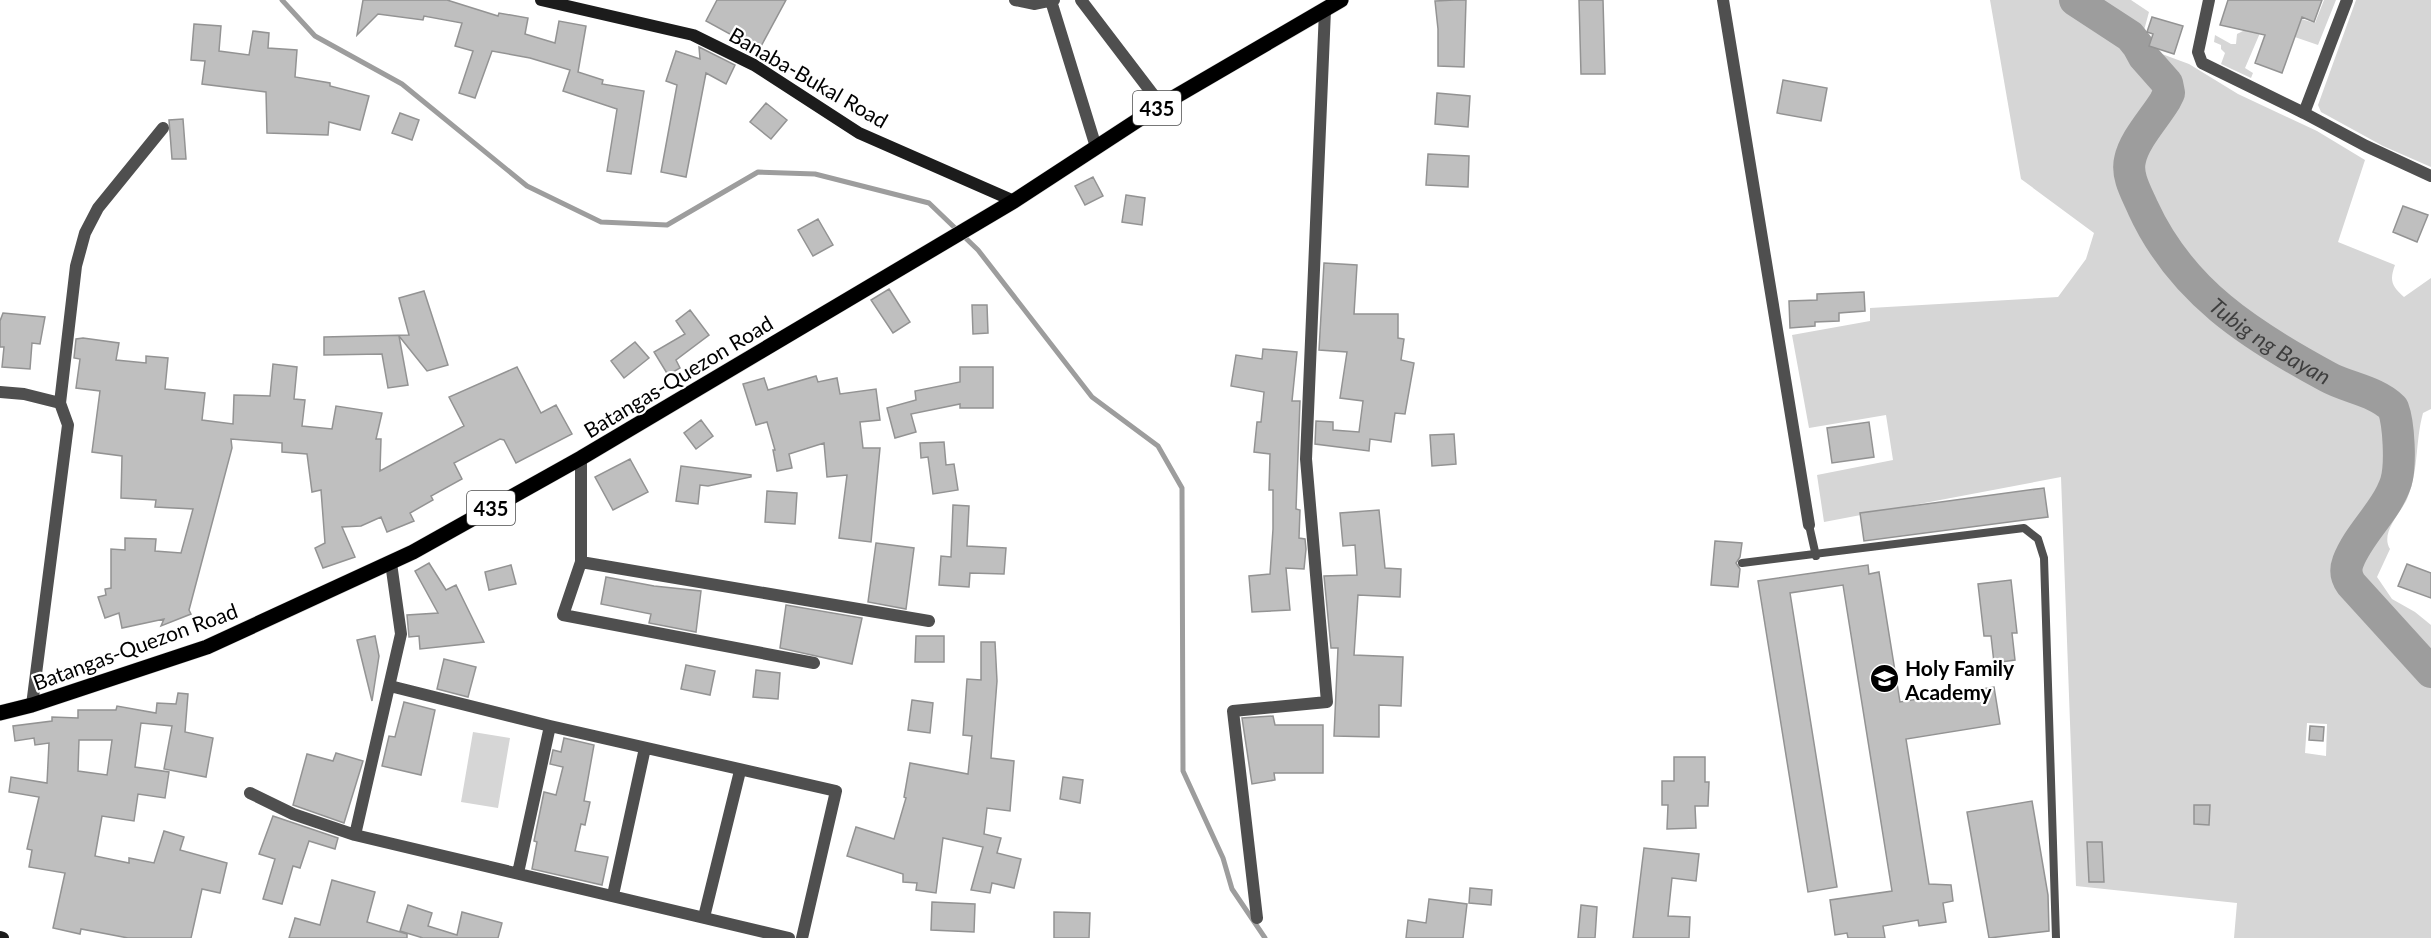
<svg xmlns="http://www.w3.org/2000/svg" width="2431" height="938" viewBox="0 0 2431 938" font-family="Lato,sans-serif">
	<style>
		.green { fill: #d6d6d6; fill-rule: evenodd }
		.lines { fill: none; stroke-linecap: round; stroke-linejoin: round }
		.stream { stroke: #9d9d9d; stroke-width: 5 }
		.river { stroke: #9d9d9d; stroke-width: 32 }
		.building { fill: #bfbfbf; stroke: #939393; stroke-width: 1.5; fill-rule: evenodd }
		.primary-casing { stroke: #dbdbdb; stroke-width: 16 }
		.lane { stroke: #4f4f4f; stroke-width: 8 }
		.street { stroke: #4f4f4f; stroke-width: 12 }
		.secondary { stroke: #1c1c1c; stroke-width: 12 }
		.primary { stroke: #000; stroke-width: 15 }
		.labels { text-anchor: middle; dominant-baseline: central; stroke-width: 4.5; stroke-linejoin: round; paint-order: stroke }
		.shield { fill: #fff; stroke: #4c4c4c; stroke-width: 1.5 }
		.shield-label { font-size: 20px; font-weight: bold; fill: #000 }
		.street-label { font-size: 21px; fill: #000; stroke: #fff }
		.poi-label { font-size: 21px; font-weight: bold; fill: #000; stroke: #fff; text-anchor: start }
		.water-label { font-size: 22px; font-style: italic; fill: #3e3e3e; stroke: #fff }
	</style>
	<rect width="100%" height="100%" fill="#fff"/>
	<path class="green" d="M1990 0H2131L2149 12 2143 34 2149 36 2147 46 2151 50 2189 64 2238 94 2317 131 2365 160 2338 242 2395 265C2389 281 2392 286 2404 297L2431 278V409L2423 413C2415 442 2419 471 2407 499 2400 514 2380 533 2390 549L2377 577 2392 599 2415 612 2431 625V938H2234L2237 903 2076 886 2061 477 1824 522 1817 475 1893 460 1886 415 1809 428 1792 335 1870 321V308L2058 297 2086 259 2094 233 2021 179ZM2307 723 2327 724 2326 756 2305 753Z
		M2324 0H2336L2318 45 2286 34 2291 16 2315 23Z
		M2356 0H2431V167L2383 146 2321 112 2318 105Z
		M2246 20 2260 33 2245 68 2253 73 2251 78 2221 64 2225 53 2221 49V45L2214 42 2215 35 2231 44H2236L2237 34 2243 31Z
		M473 732 510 738 498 808 461 802Z"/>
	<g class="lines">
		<path class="stream" d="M282 0 315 36 402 84 527 186 601 222 667 225 758 172 815 174 929 203 978 250 1092 397 1158 446 1182 488 1183 771 1223 858 1232 889 1265 938"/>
		<path class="river" id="s1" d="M2075 0 2130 36 2138 46 2144 57 2167 83 2169 93 2165 101C2154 119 2134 140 2130 160 2126 176 2137 194 2143 208 2181 291 2250 335 2328 377 2348 388 2376 391 2393 408 2399 424 2401 465 2396 482 2386 512 2359 533 2348 562 2345 570 2346 577 2351 584L2431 672"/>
	</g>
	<path class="building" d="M363 0H447L498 16 499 13 528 18 525 34 555 43 559 21 586 26 578 72 603 80 602 84 644 91 631 174 607 171 617 109 563 91 570 70 530 58 492 51 475 98 459 93 473 51 455 46 462 23 424 16 423 20 378 14 357 35Z
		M717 0H786L759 50 706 21Z
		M1455 0H1466L1464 67 1438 66V29L1435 1Z
		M1579 0H1603L1605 74H1581Z
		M2228 0H2322L2314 22 2302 17 2282 73 2255 63 2265 35 2220 25Z
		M2152 17 2183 26 2174 54 2149 46 2153 34 2147 32Z
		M194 24 221 26 219 51 249 55 253 31 269 33 268 48 297 50 295 77 330 83V86L369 96 360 130 329 122 328 135 267 133 266 92 202 84 205 61 191 60Z
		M699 47 735 65 726 84 706 73 686 177 661 172 677 85 666 81 676 51 700 59Z
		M1783 80 1827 88 1821 121 1777 113Z
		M1437 93 1470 96 1468 127 1435 124Z
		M766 103 787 120 771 139 750 122Z
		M400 113 419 120 412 140 392 133Z
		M183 119 186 159H172L169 120Z
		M1428 154 1469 156 1468 187 1426 185Z
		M1093 177 1103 196 1085 205 1075 186Z
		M1126 195 1145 198 1142 225 1122 222Z
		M2403 206 2428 215 2417 242 2393 232Z
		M818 219 833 245 813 256 798 230Z
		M1324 263 1357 265 1354 314H1398V338L1404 339 1401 360 1414 363 1405 414 1395 413 1391 442 1370 439 1369 451 1315 444 1316 421 1333 422V430L1359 432 1363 401 1340 398 1347 352 1319 350Z
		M889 289 910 322 893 333 871 300Z
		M424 291 448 365 427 371 399 336 408 385 388 388 382 354 324 355V337L409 335 399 298Z
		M1864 292 1865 311 1839 313V321L1815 322V326L1790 328 1789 301 1817 300V294Z
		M972 305H987L988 333 973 334Z
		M690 310 709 335 676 360 680 368 668 375 654 352 685 334 676 321Z
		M3 313 45 317 40 344 32 343 30 369 2 367 4 347H0V321Z
		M83 338 119 343 116 360 146 363V356L168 358 165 389 205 393 202 420 233 424 234 395 270 396 273 364 297 367 294 399 305 400 302 426 332 429 336 406 382 413 376 439H381L380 471 464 426 449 397 517 367 541 413 556 405 572 434 516 463 504 440 500 439 454 463 462 479 431 496 433 500 410 513 414 521 387 532 381 517 361 526 342 527 355 557 323 568 315 548 325 543 321 490 312 492 307 454 282 452V443L231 439 232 448 189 610 191 614 161 626 164 619 122 628 119 613 105 618 98 597 106 595 105 589 111 588V549L125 550V538L156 539 155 551 181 553 193 509 155 507 156 500 121 498 122 456 92 452 100 391 76 388 80 359 74 358 76 339Z
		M635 342 649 358 624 378 611 361Z
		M1263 349 1297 352 1292 401H1300L1296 509 1300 510 1299 538 1305 539 1306 549 1304 569 1286 568 1290 610 1252 612 1249 576 1270 574 1273 529V490H1269L1270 454 1254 452 1257 422H1261L1264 392 1231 386 1236 355 1262 359Z
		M960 367H993V408H960V404L911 414 916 432 895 438 887 408 916 400 915 391 960 382Z
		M816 376 818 382 837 378 840 394 876 389 880 420 860 422 863 448H880L871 542 839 538 847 475 827 477 824 443 789 454 792 468 777 471 773 450H775L767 422 756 425 743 384 764 378 768 390Z
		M701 420 713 436 696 449 684 433Z
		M1869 422 1874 457 1832 463 1827 428Z
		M1454 434 1456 464 1432 466 1430 435Z
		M944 442 946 465 954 464 958 490 933 494 928 457 921 458 920 443Z
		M630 459 648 492 613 510 595 477Z
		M681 466 751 475V477L708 486 700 485 698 504 676 501Z
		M2044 488 2048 517 1864 541 1860 513Z
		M767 491 797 493 795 524 765 522Z
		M953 505 969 506 967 546 1006 548 1004 574 970 573 969 587 939 585 941 556 951 557Z
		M1379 510 1385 568 1401 569 1400 597 1358 595 1354 655 1403 657 1401 706 1379 705V737L1334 736 1338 648H1331L1324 576 1357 575 1355 545 1343 546 1340 513Z
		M1715 541 1742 543 1740 557 1736 563 1740 569 1738 587 1711 585Z
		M876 543 914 548 906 609 868 602Z
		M429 563 446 590 456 585 484 642 420 649 419 636 409 637 407 615 438 613 415 571Z
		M2407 564 2431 573V598L2398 586Z
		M511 565 516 584 489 590 485 572Z
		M1868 565 1869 574 1879 572 1900 702 1994 687 2000 724 1906 739 1929 884 1951 885 1953 901 1943 903 1946 922 1919 926 1918 920 1883 926 1885 938H1848L1847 933 1835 935 1830 900 1892 891 1843 585 1790 593 1837 887 1808 892 1758 581Z
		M606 577 654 586 701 591 696 632 649 623 651 614 601 604Z
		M2011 580 2017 633H2012L2015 660 1994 663 1991 636H1984L1978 584Z
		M786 605 862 618 852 664 780 648Z
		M375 636 379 656 372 701 357 640Z
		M916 636H944V662H915Z
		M981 642H995L997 681 991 758 1014 761 1010 811 987 808 984 834 1001 838 997 853 1021 859 1014 888 992 883 990 893 971 890 983 847 943 838 936 893 916 890 917 883 903 882V874L847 856 856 827 894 839 906 798 904 797 910 763 968 774 972 736 963 735 967 679 981 680Z
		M444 659 476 667 468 697 437 689Z
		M686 665 715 671 710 695 681 689Z
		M756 670 780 673 778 699 753 697Z
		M178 693 188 694 185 732 213 738 206 777 164 769 172 726 141 723 135 767 169 772 165 798 138 794 134 821 102 816 95 856 129 863V858L154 863 164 831 184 837 180 850 227 863 220 893 202 889 191 938H128L81 929 80 934 53 928 65 873 29 867 32 850 27 849 39 797 9 792 11 777 47 783 49 743 35 745 34 738 15 741 13 726 52 721V717L78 718V710H116L117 706 156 713 157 703 176 704ZM79 740H112L107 775 78 771Z
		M912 700 933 703 930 733 908 730Z
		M404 702 435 710 421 775 382 766 389 736 395 737Z
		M1273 716 1275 725H1323V773H1274L1275 780 1252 784 1242 718Z
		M2310 726 2324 727 2323 741 2309 740Z
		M564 738 594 745 584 801 590 802 585 825 581 824 575 851 608 857 602 885 532 869 537 842 534 841 544 792 556 795 563 767 550 764 553 750 561 752Z
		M336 753 363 761 344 823 293 805 307 754 333 761Z
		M1674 757H1705V782H1709L1708 806H1695L1696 828 1667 829 1668 805H1662V781H1674Z
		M1063 777 1083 780 1080 803 1060 799Z
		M2032 801 2048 895 2049 931 1989 938 1967 812Z
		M2194 805H2210L2209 825 2194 824Z
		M273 816 338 838 335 849 309 841 300 868 293 866 282 904 263 899 275 859 259 854Z
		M2087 842H2102L2104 882H2089Z
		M1644 848 1699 854 1696 881 1672 878 1668 916 1690 917 1689 938H1633Z
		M332 880 375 892 367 922 407 934V938H289L295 918 320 925Z
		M1470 888 1492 890 1491 905 1469 903Z
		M1429 899 1467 904 1463 938H1406L1408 920 1426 923Z
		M932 902 975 904 974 932 931 930Z
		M408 905 432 913 428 926 457 935 462 912 502 923 498 938H423L400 931Z
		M1581 905 1597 907 1595 938H1578Z
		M1054 912 1090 913 1089 938H1054Z"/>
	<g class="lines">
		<defs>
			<path id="primary" d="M0 713 32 705 207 647 413 552 581 458 1014 201 1161 105 1341 0"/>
		</defs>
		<use href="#primary" class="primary-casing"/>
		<path class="lane" d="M1809 525 1816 556
			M1742 563 2024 528 2038 539 2044 558 2056 938"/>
		<path class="street" d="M1015 0 1035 4 1054 0
			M1081 0 1161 105
			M1723 0 1809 525
			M2209 0 2198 52 2202 63 2304 113
			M2347 0 2304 113 2366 146 2431 176
			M1051 1 1096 147
			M0 392 24 394 60 403 68 425 32 705
			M60 403 76 266 85 233 98 208 163 128
			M581 458V562L563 615 814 663
			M581 562 929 621
			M390 686 550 726 836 791 802 938
			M250 793 293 814 355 835 789 938
			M355 835 401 634 391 563
			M518 873 550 726
			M613 895 645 748
			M704 917 740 771
			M1257 918 1233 711 1327 702 1306 459 1325 10"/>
		<path class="secondary" d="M541 0 693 35 754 65 859 133 1014 201
			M0 937 3 938"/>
		<use href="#primary" class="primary"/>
	</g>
	<defs>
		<symbol id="school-disc" viewBox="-11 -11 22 22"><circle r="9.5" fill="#000" stroke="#fff"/><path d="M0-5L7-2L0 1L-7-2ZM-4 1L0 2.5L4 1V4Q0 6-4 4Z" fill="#fff"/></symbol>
	</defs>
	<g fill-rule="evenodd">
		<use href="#school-disc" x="1868" y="662" width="33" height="33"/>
	</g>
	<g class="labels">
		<g class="shield">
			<rect x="1133" y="91" width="48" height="34" rx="4.5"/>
			<rect x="467" y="491" width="48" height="34" rx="4.5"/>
		</g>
		<g class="shield-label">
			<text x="1157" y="108">435</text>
			<text x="491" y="508">435</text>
		</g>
		<g class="street-label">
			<text transform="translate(809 77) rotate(30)">Banaba-Bukal Road</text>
			<text transform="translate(678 376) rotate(-31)">Batangas-Quezon Road</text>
			<text transform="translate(135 646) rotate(-20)">Batangas-Quezon Road</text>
		</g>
		<g class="poi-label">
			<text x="1905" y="667">Holy Family<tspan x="1905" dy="24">Academy</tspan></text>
		</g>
		<g class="water-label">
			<text stroke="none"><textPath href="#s1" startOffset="452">Tubig ng Bayan</textPath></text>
		</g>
	</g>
</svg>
